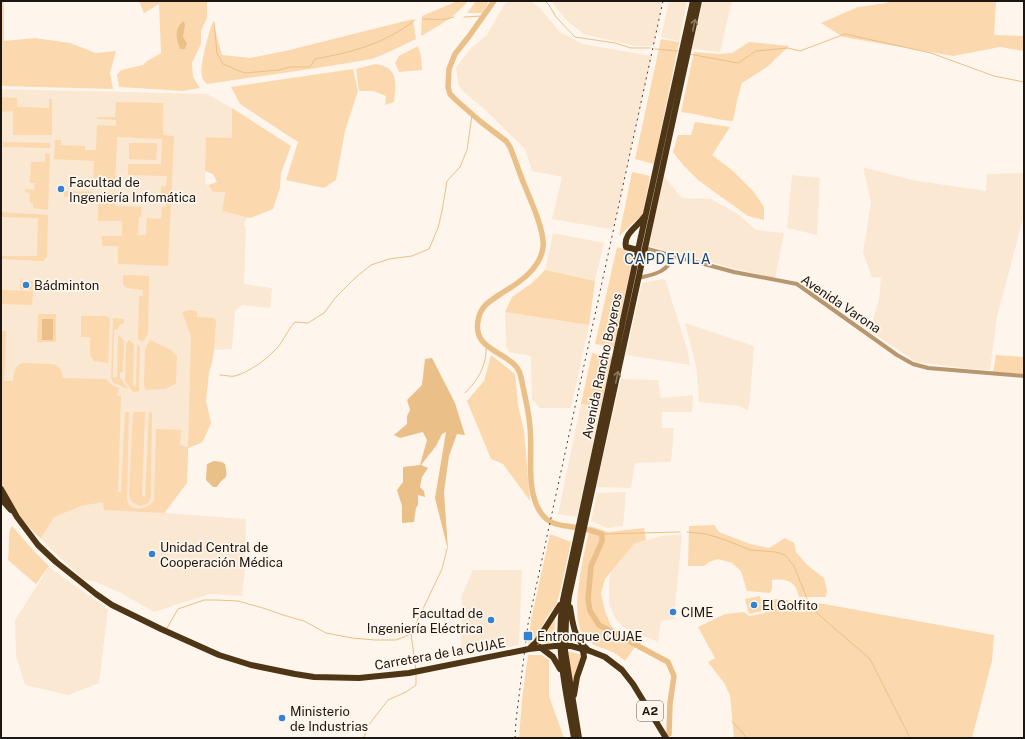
<svg xmlns="http://www.w3.org/2000/svg" width="1025" height="739" viewBox="0 0 1025 739" font-family="'Public Sans',sans-serif">
	<style>
		.built { fill: #fbe8d2 }
		.green { fill: #fbd8ae }
		.water { fill: #ebbf88 }
		.lines { fill: none; stroke-linecap: round; stroke-linejoin: round }
		.stream { stroke: #ebbf88; stroke-width: 1 }
		.river { stroke: #ebbf88; stroke-width: 5.5 }
		.minor { stroke: #b7976f; stroke-width: 4 }
		.highway { stroke: #4e3515; stroke-width: 6 }
		.rail { stroke: #46413b; stroke-width: 1; stroke-dasharray: 2 4; stroke-linecap: butt }
		.oneway { stroke: #8c7960 }
		.poi-dot { fill: #3382d2; stroke: #fef6ec; stroke-width: 1.5 }
		.labels { text-anchor: middle; dominant-baseline: central; stroke-width: 3.5; stroke-linejoin: round; paint-order: stroke }
		.shield { fill: #fef6ec; stroke: #605a53; stroke-width: 1 }
		.shield-label { font-size: 12px; font-weight: bold; fill: #1c1712 }
		.poi-label { font-size: 13px; fill: #1c1712; stroke: #fef6ec; text-anchor: start }
		.street-label { font-size: 13px; fill: #1c1712; stroke: #fef6ec }
		.neighbourhood-label { font-size: 14px; letter-spacing: 1px; fill: #114577; stroke: #fef6ec }
	</style>
	<rect width="100%" height="100%" fill="#fef6ec"/>
	<path class="built" d="M507 1H531L540 8 560 32 583 44 652 56 614 227 609 229 552 219 562 177 532 171 525 149 483 108 465 93 458 84 456 67 473 46 487 35 502 8Z
		M551 1H663L654 45 644 46H635L584 34 568 22Z
		M669 1H687L679 41 661 37Z
		M703 1H732L720 52 692 49Z
		M1 89 207 94 232 108V138L206 137 205 182 213 192H225L222 211 247 217 244 225 246 228 244 284 272 288 270 308 242 305 235 311 232 349 214 350 212 363 209 372 206 401 211 423 204 439 201 443 188 448 187 483 165 513 246 519 245 570 242 596 210 594 154 612 121 593 96 582 83 579 80 577V576L34 533 1 486Z
		M863 167 912 180 986 191 987 174 1024 173V215L997 317 990 370 972 369 916 362 870 331 879 299 881 278 872 277 863 253 871 202Z
		M663 175 682 198 711 199 738 214 756 230 784 233 775 279 649 246Z
		M792 175 820 178 817 235 787 228Z
		M553 233 604 243 595 281 545 270Z
		M665 279 688 352 690 365 626 355 642 283Z
		M505 312 589 325 571 408H540L532 399 531 356 509 352 506 346Z
		M685 323 754 346 750 400 748 410 739 406 699 402 696 366Z
		M621 379 658 380 661 398 693 395 692 412H662V428H674L671 462 635 463 631 488 596 487Z
		M581 404 601 407 577 517 558 514Z
		M626 492 623 526 607 528 591 521 597 493Z
		M682 534 674 619 661 621 658 642 623 627 615 618 609 604V581L611 572 634 544 660 536Z
		M49 567 108 609 99 683 68 695 25 685 16 656 15 620Z
		M473 570H522L519 645 461 655 462 595Z"/>
	<path class="green" d="M1 1H4V41L35 38 70 43 96 53 116 51 110 73 113 89 1 86Z
		M139 1H207V18L201 31V44L192 63 193 77 200 88 183 91 119 87 117 75 121 70 143 65 147 61 161 53 159 4 144 13Z
		M455 1H468C455 17 439 26 421 36L422 16 453 3Z
		M476 1H489L482 13H467Z
		M888 1H996L994 35 1024 36V51L1000 47 953 56 843 37 821 23 858 7 887 3Z
		M413 19 416 39 389 52 372 59 317 68 207 84C205 82 202 79 202 76 199 68 209 30 213 22L222 55 250 58 285 51Z
		M661 39 679 42 654 164 635 159Z
		M749 42 789 46 767 67 742 83 737 101 733 121C716 120 699 114 681 112L694 52 719 54 732 53Z
		M418 46 421 56 422 70 399 72 395 63 399 56Z
		M375 64C399 67 396 83 394 102L385 105 386 96 373 91H359L356 69Z
		M353 69 358 91 345 131 336 180 324 188 286 180 298 142 240 104 231 87Z
		M1 97 17 98V107L49 108V99H52V135H13V111L1 112Z
		M116 102 163 103V135L174 136 168 266 118 264V246H102V236H122V221H98V198L64 197V191L93 192V195H97L98 193H115V206L142 207 141 217H139L138 235H146L147 218 161 219 162 207H166L167 198 161 197V186H166L167 176 128 175V164H161L162 139 117 137 115 187H93L94 161 54 159 55 140H61V145L85 146V150H96L97 125 116 126V120L97 119V117H115Z
		M232 108 291 146 281 173 280 188 273 209 250 218 222 211 225 192H213L208 185 217 182 213 174 205 171 206 137 232 138Z
		M695 122 730 127 712 155 732 170 753 191 764 207V220L748 216 713 191 698 180 683 165 673 152 678 135H691Z
		M3 142 50 143V148L3 147Z
		M129 143H157L156 160 129 159Z
		M45 154H50L48 210 33 208V203H30V193L25 192V189L34 190 35 183H30L31 162H45Z
		M632 172 650 176 643 214 619 236Z
		M1 212 48 215 47 257 43 261 1 259V256H37L38 218 1 217Z
		M617 247 634 252 614 347 595 344Z
		M545 270 595 281 589 325 505 312 512 297 532 283Z
		M123 275 149 276 148 333 143 342 138 339 139 298 140 296H143V290L127 288 123 284Z
		M20 281H33V290L20 289Z
		M2 290 33 291 32 305 1 304Z
		M190 310 197 311V317L214 318 216 321 214 350 212 363 209 372 206 401 211 423 204 439 201 443 188 448 187 483 164 513 104 510 103 502 81 506 54 517 41 538C24 525 12 504 1 486V331H6L4 381H13C14 373 14 366 22 363L51 364C60 365 62 370 63 378L106 379 112 385 119 388 117 395 121 396 118 492H121L125 412H129L127 499 129 505C136 511 149 509 154 500L156 429 181 430 180 445 188 447 191 336 182 312Z
		M38 314H56V342H37Z
		M81 316H107L110 319 108 363 94 361 90 355V337H81Z
		M113 318 124 319V323L120 325 117 330H114L113 377H117L118 335 124 340 123 372 120 373V377L128 389 114 383 111 379Z
		M129 340 134 344 133 386H136L137 344 140 347 139 391 133 392 125 381 126 343Z
		M150 340 171 350 177 356 176 384 164 389 146 390 144 386 145 349Z
		M592 353 612 357 601 407 581 404Z
		M491 355 515 374 518 405 524 431 530 501 503 464 491 459 467 401 484 381Z
		M996 355 1024 357V374L993 372Z
		M133 412H145L142 496 145 497 149 412 152 413 151 498 147 504 140 506 132 502 129 496Z
		M714 525 719 532 750 544 769 548 785 538 794 543 796 552 807 565 824 578 827 590 826 597H799C796 582 788 578 772 580V589L770 593 747 591 741 571 732 563 718 559 709 562 704 566H688L689 526Z
		M12 526 33 550 49 566 36 584 8 560C10 551 7 532 12 526Z
		M590 526 608 532 644 528 646 540 634 544 605 579 601 593 605 611 611 626 635 647 625 661C620 657 616 653 610 651 601 647 592 646 585 638 567 619 585 551 590 526Z
		M550 534 571 542 561 588 556 605 547 617 537 637 528 646 531 620Z
		M760 596 763 611 749 614 745 599Z
		M775 599 824 604 994 635 992 661 972 738H734L730 695 724 683 708 662 715 658 698 627 725 614 744 612 749 616 765 613 768 606Z
		M554 619H555L554 643 546 644 543 642 544 637Z
		M568 651 582 655 573 683 569 666Z
		M528 655H541L549 660V696L564 738H519L522 700Z"/>
	<path class="water" d="M183 21 185 24 183 37 187 43 185 49H180C176 38 174 30 183 21Z
		M42 319H53V340H42Z
		M432 358 455 403 465 435 457 434 449 456 444 492 448 550 435 498 446 432 442 434 436 446 421 465 428 468 422 477 420 487 424 491 425 497 418 495V505L416 508 414 522 402 523V506L397 490 403 482V467L420 465 427 440 423 432 400 438 394 435 407 424V416L410 410 407 400 422 385 425 359Z
		M214 461 222 462 225 464C229 483 224 474 217 487H213L206 480 207 464Z"/>
	<g class="lines">
		<path class="stream" d="M545 1 549 5 556 17 575 37 615 43 631 48H650
			M464 17 483 16
			M423 19C434 19 443 21 454 17
			M214 22 217 53 223 64 237 70 245 73 279 70 290 67H310L315 59C353 52 384 44 415 20
			M655 49 678 51
			M689 54 738 63 756 51 788 48 800 51 845 34 931 53 994 76 1024 82
			M220 375C224 375 231 377 235 376 249 372 266 360 275 350 283 343 287 330 295 322L308 323 324 313 336 297 355 278 371 265 389 259 412 256 429 249 438 228 442 211 447 181 460 167 467 150 472 115
			M465 393C479 379 487 365 486 345
			M687 532 706 534 723 539 750 550 776 552 785 555 794 566 808 601 817 613 870 659 910 738
			M602 534 680 532
			M167 628 178 609 204 600H216L238 601 263 608 283 615 304 621 326 633 352 638 375 640H396L411 634
			M416 670 411 634 442 569 447 549
			M732 721 747 738
			M364 738 367 727 388 700 406 692 416 685V675"/>
		<path class="river" d="M494 1 470 35 455 54 449 69 448 87 450 94 457 101 481 122 506 141 510 147C515 159 519 172 524 184 530 199 545 231 543 247 541 268 519 283 502 293 490 301 480 306 478 321 472 354 516 351 521 377 524 393 529 411 530 427 533 454 525 490 541 513 549 525 560 525 573 527 582 528 593 531 602 534V541L591 566 588 599 590 611 599 625 668 662 674 676 670 703 669 734"/>
		<path class="minor" d="M644 248 734 272 797 284 897 355 913 364 928 368 1024 376
			M638 278C655 274 667 273 674 255"/>
		<path class="highway" d="M638 250 626 247C623 234 637 227 644 217
			M1 489 17 517 38 545 56 562 96 594 112 605 161 629 219 655 251 665 295 674 314 677 359 678 409 673 529 649 555 646H571L590 651 605 657 622 670 633 684 666 738
			M1 499 11 510
			M570 607C573 625 574 638 588 650
			M540 647 553 657 560 669
			M529 649 537 641 560 605
			M574 695 577 677 584 657 583 651 580 648
			M574 738C566 691 555 649 563 600L638 250 693 1
			M579 738 565 651 566 620 569 596 699 1"/>
		<path class="rail" d="M515 738 516 720 528 624 663 1"/>
	</g>
	<defs><path id="oneway-shaft" d="M-6 0H5M1.5-3L5.5 0L1.5 3" fill="none" stroke-width="1.6" stroke-linecap="round" stroke-linejoin="round"/></defs>
	<g class="oneway">
		<use href="#oneway-shaft" transform="translate(694 25) rotate(-78)"/>
		<use href="#oneway-shaft" transform="translate(617 377) rotate(-78)"/>
	</g>
	<g class="poi-dot">
		<circle cx="61" cy="189" r="4"/>
		<circle cx="26" cy="285" r="4"/>
		<circle cx="152" cy="554" r="4"/>
		<circle cx="754" cy="605" r="4"/>
		<circle cx="673" cy="612" r="4"/>
		<circle cx="491" cy="620" r="4"/>
		<rect x="523" y="631" width="10" height="10" rx="2"/>
		<circle cx="282" cy="718" r="4"/>
	</g>
	<g class="labels">
		<rect class="shield" x="637" y="701" width="26" height="20" rx="3"/>
		<g class="shield-label">
			<text x="650" y="711">A2</text>
		</g>
		<g class="poi-label">
			<text x="69" y="182">Facultad de<tspan x="69" dy="15">Ingeniería Infomática</tspan></text>
			<text x="34" y="285">Bádminton</text>
			<text x="160" y="547">Unidad Central de<tspan x="160" dy="15">Cooperación Médica</tspan></text>
			<text x="762" y="605">El Golfito</text>
			<text x="681" y="612">CIME</text>
			<text x="483" y="613" text-anchor="end">Facultad de<tspan x="483" dy="15">Ingeniería Eléctrica</tspan></text>
			<text x="537" y="636">Entronque CUJAE</text>
			<text x="290" y="711">Ministerio<tspan x="290" dy="15">de Industrias</tspan></text>
		</g>
		<g class="street-label">
			<text transform="translate(841 304) rotate(34)">Avenida Varona</text>
			<text transform="translate(602 366) rotate(-78)">Avenida Rancho Boyeros</text>
			<text transform="translate(440 654) rotate(-10)">Carretera de la CUJAE</text>
		</g>
		<g class="neighbourhood-label">
			<text x="668" y="259">CAPDEVILA</text>
		</g>
	</g>
	<rect width="1025" height="739" fill="none" stroke="#1c1712" stroke-width="4"/>
</svg>
